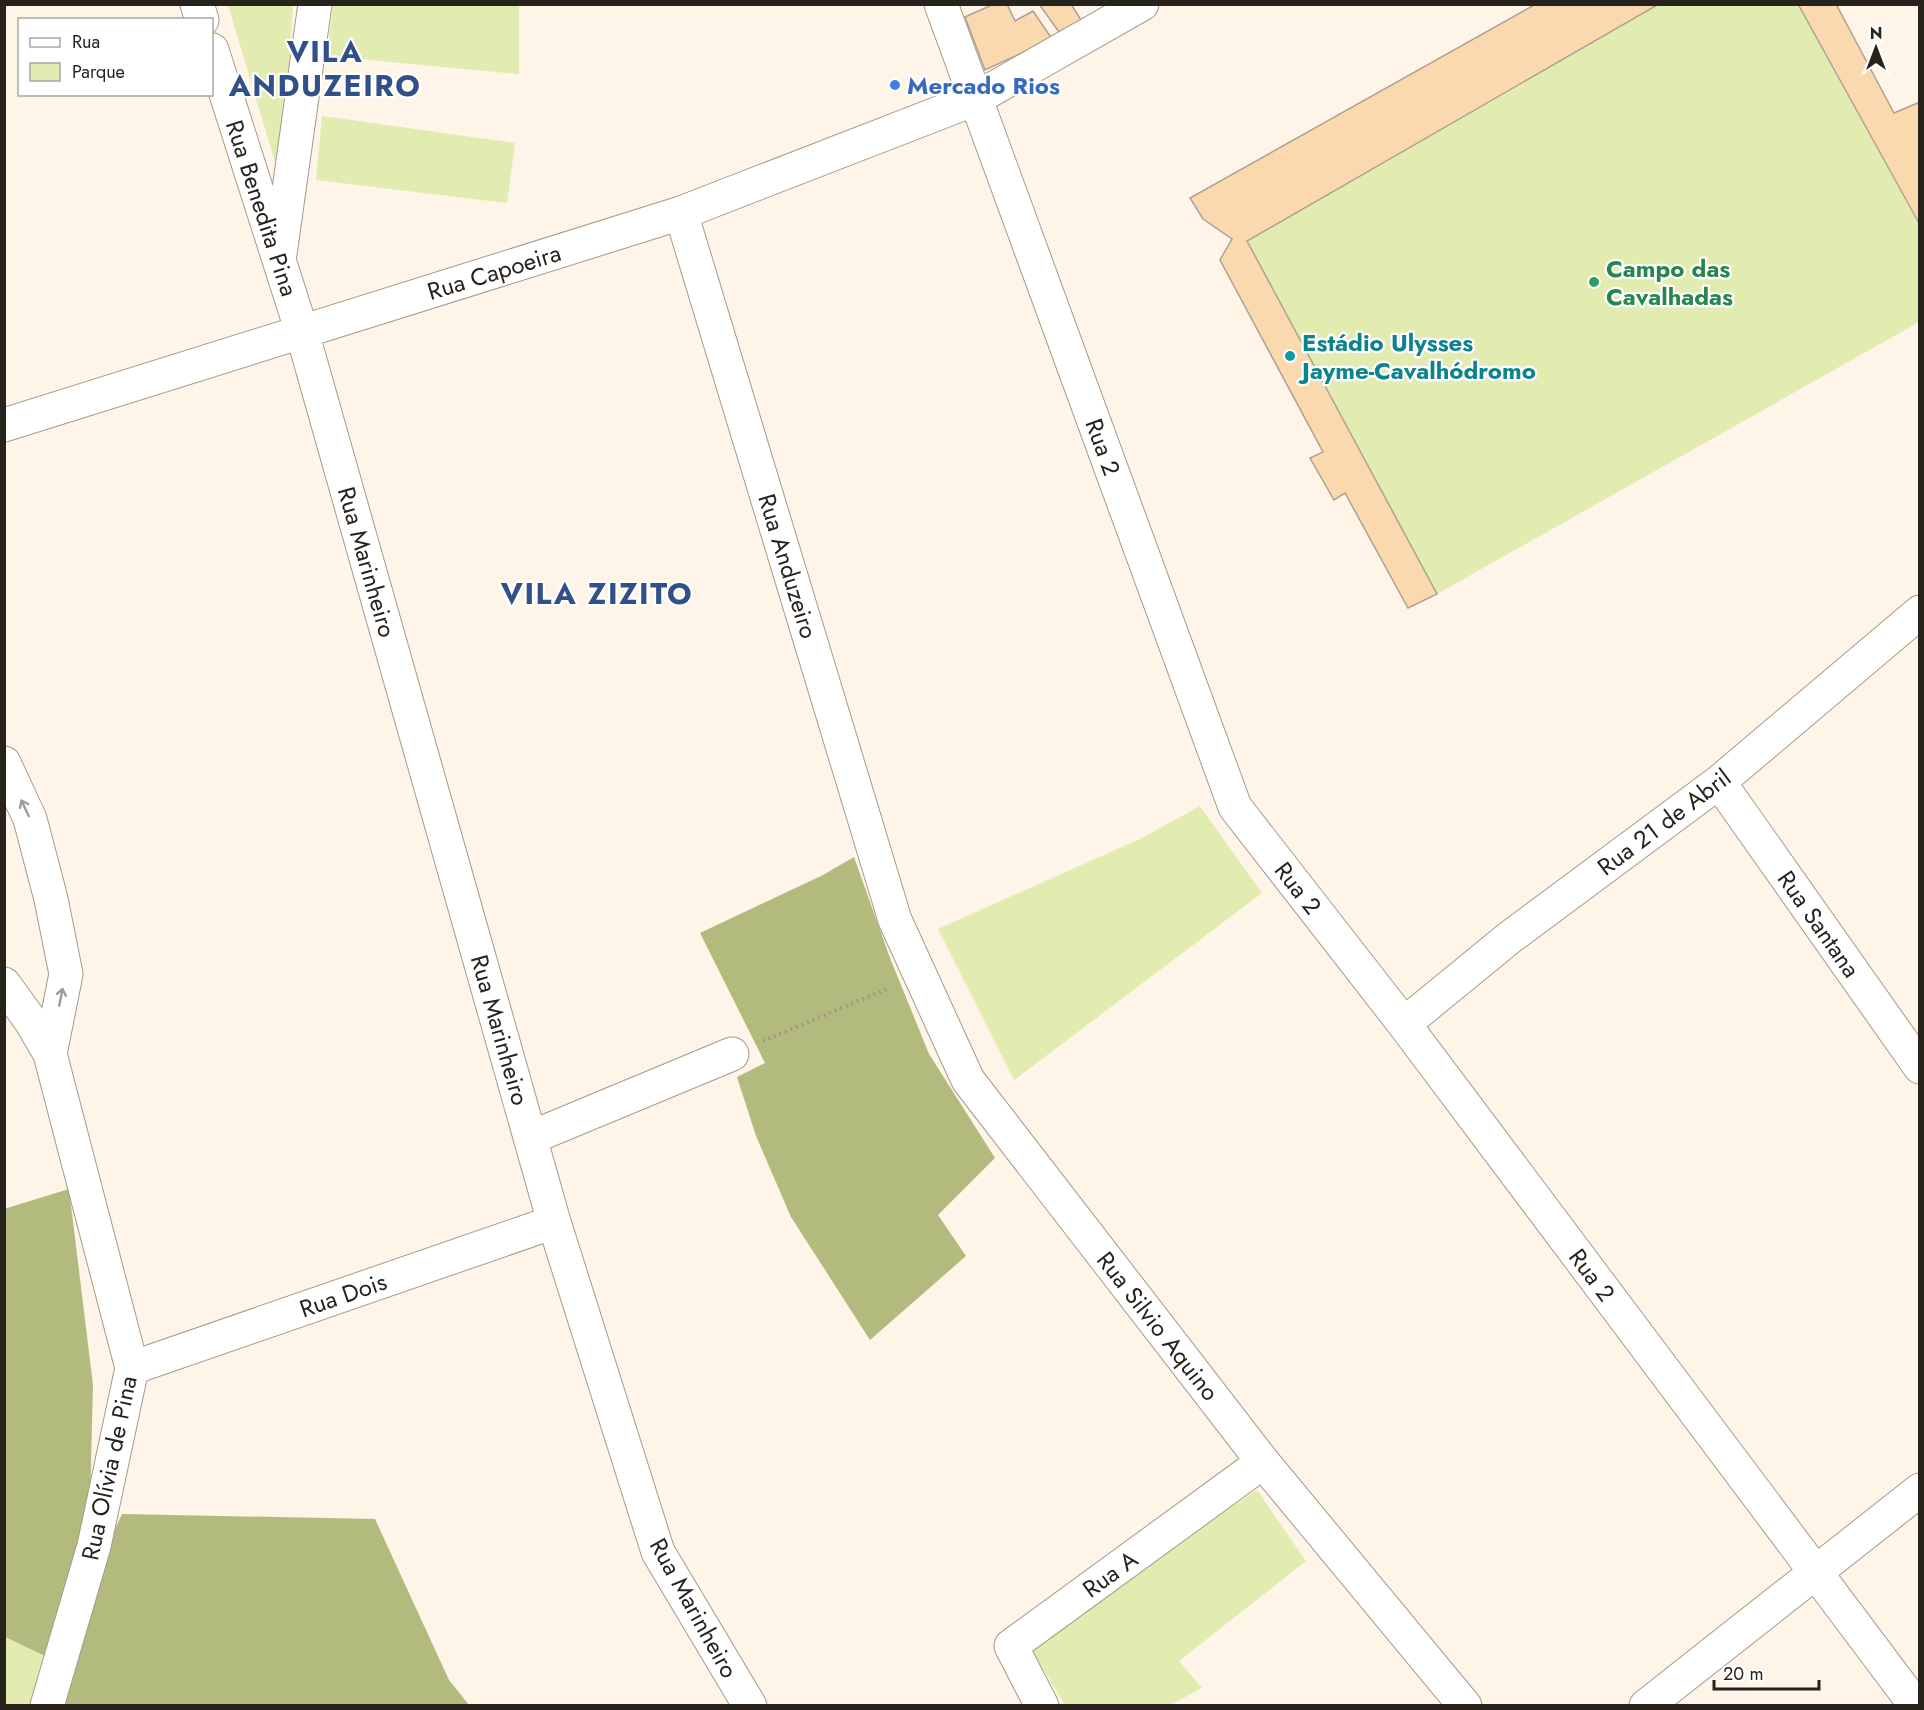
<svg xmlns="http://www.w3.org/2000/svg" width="1924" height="1710" viewBox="0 0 1924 1710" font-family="Jost,sans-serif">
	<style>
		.green { fill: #e2ebb0 }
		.forest { fill: #b2bb7d }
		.building { fill: #fbd9ae; stroke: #ada192; stroke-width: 1.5 }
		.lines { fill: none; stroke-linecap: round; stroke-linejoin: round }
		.minor-casing { stroke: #a79a8b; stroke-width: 35 }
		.path { stroke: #9a9288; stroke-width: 4; stroke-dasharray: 1.5 4.5; stroke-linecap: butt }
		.minor { stroke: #fff; stroke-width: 33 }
		.oneway { stroke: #9e9c99 }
		.shop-dot { fill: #3f7fe0; stroke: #fff; stroke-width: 2 }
		.leisure-dot { fill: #2e9e5b; stroke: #fff; stroke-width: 2 }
		.culture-dot { fill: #0f9aa8; stroke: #fff; stroke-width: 2 }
		.labels { text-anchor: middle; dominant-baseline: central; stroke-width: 4.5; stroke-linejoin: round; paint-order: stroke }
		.shop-label { font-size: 24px; font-weight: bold; fill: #366cbe; stroke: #fff; text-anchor: start }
		.street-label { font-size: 24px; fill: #27221c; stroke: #fff }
		.leisure-label { font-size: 24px; font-weight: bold; fill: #27864d; stroke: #fff; text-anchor: start }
		.culture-label { font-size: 24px; font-weight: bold; fill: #0d838f; stroke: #fff; text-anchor: start }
		.district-label { font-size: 30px; font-weight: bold; letter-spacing: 1.5px; fill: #315088; stroke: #fff }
	</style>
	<rect width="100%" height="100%" fill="#fef4e7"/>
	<path class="green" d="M1659 4 1798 5 1919 225V322L1437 594 1247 241Z
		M228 5H293L282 185Z
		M333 5H519V74L327 56Z
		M322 116 515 143 507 203 316 180Z
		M1200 806 1262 893 1014 1080 938 929 1140 839Z
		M1257 1490 1306 1561 1179 1661 1202 1688 1170 1705H1065L1031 1649 1200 1528Z
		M4 1637 53 1660 45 1705H5Z"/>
	<path class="forest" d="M854 857 890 958 929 1054 995 1158 938 1215 966 1256 870 1340 791 1217 756 1136 737 1077 765 1063 700 933 823 875Z
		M69 1189 93 1385 89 1543 53 1660 5 1637 4 1209Z
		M122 1514 375 1519 449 1680 469 1705 62 1706 99 1564Z"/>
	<path class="building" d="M994 4H1007L1015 21 1033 11 1052 39 985 70 965 17Z
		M1039 4H1071L1081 20 1059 32Z
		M1536 4H1659L1247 241 1437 594 1408 608 1345 493 1334 500 1310 458 1323 452 1220 260 1232 239 1203 219 1190 198Z
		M1798 4H1836L1894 113 1920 102V225Z"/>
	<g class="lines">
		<defs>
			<path id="minor" d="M197 4 202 20
				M941 4 1235 807 1404 1024 1916 1706
				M212 50 302 332 554 1222 658 1552 750 1706
				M681 213 895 920 968 1080 1263 1462 1465 1706
				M280 254 315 4
				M4 425 681 213 975 99 1142 4
				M4 763 30 819 51 899 66 974 50 1054
				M1719 782 1920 1067
				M4 984 30 1020 50 1054 132 1368 94 1546 47 1706
				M1404 1024 1509 938 1719 782 1920 612
				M530 1138 732 1054
				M132 1368 554 1222
				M1042 1706 1011 1646 1263 1462
				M1646 1706 1920 1490"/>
		</defs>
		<use href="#minor" class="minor-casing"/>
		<path class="path" d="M763 1041 889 988"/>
		<use href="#minor" class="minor"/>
	</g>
	<defs><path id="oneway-shaft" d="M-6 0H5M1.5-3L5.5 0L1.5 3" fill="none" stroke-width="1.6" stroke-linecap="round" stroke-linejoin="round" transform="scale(1.5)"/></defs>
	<g class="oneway">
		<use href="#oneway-shaft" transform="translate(25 808) rotate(-115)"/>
		<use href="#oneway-shaft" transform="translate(61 997) rotate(-79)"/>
	</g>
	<circle class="shop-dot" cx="895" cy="85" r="6"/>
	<circle class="leisure-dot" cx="1594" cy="282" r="6"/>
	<circle class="culture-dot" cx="1290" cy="356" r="6"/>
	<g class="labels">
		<g class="shop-label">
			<text x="907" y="85">Mercado Rios</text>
		</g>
		<g class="street-label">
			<text transform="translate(262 208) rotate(72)">Rua Benedita Pina</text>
			<text transform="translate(494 272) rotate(-17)">Rua Capoeira</text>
			<text transform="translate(1103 447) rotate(70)">Rua 2</text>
			<text transform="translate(367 562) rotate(74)">Rua Marinheiro</text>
			<text transform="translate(788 566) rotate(73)">Rua Anduzeiro</text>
			<text transform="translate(1664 822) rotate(-37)">Rua 21 de Abril</text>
			<text transform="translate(1298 888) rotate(52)">Rua 2</text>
			<text transform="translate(1819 924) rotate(55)">Rua Santana</text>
			<text transform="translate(500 1030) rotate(74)">Rua Marinheiro</text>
			<text transform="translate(1592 1275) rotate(53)">Rua 2</text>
			<text transform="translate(343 1295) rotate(-19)">Rua Dois</text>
			<text transform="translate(1158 1326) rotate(52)">Rua Silvio Aquino</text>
			<text transform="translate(109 1468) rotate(-78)">Rua Olívia de Pina</text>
			<text transform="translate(1110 1574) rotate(-36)">Rua A</text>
			<text transform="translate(694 1608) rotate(61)">Rua Marinheiro</text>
		</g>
		<g class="leisure-label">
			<text x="1606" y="268">Campo das<tspan x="1606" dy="28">Cavalhadas</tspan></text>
		</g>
		<g class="culture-label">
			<text x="1302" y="342">Estádio Ulysses<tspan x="1302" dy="28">Jayme-Cavalhódromo</tspan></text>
		</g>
		<g class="district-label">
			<text x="325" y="51">VILA<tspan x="325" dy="34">ANDUZEIRO</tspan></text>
			<text x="597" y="593">VILA ZIZITO</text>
		</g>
	</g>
	<rect width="1924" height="1710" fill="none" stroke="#27221c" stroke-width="12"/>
	<rect x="18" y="18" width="195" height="78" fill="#ffffff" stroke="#a9a7a4" stroke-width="1.5"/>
	<rect x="30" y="38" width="30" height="9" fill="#ffffff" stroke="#a9a7a4" stroke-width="1.5"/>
	<text x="72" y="48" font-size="18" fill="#27221c">Rua</text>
	<rect x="30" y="63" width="30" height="18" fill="#e2ebb0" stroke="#a9a7a4" stroke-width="1.5"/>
	<text x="72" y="78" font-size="18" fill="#27221c">Parque</text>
	<g transform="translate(1876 48)" stroke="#ffffff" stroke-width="4.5" paint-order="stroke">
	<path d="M0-4.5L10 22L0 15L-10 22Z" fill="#27221c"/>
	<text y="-9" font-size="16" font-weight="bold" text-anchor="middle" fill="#27221c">N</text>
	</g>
	<path d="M1714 1680v9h105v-9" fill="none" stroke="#27221c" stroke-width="3"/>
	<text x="1723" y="1680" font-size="18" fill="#27221c" stroke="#ffffff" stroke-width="4.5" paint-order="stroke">20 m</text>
</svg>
